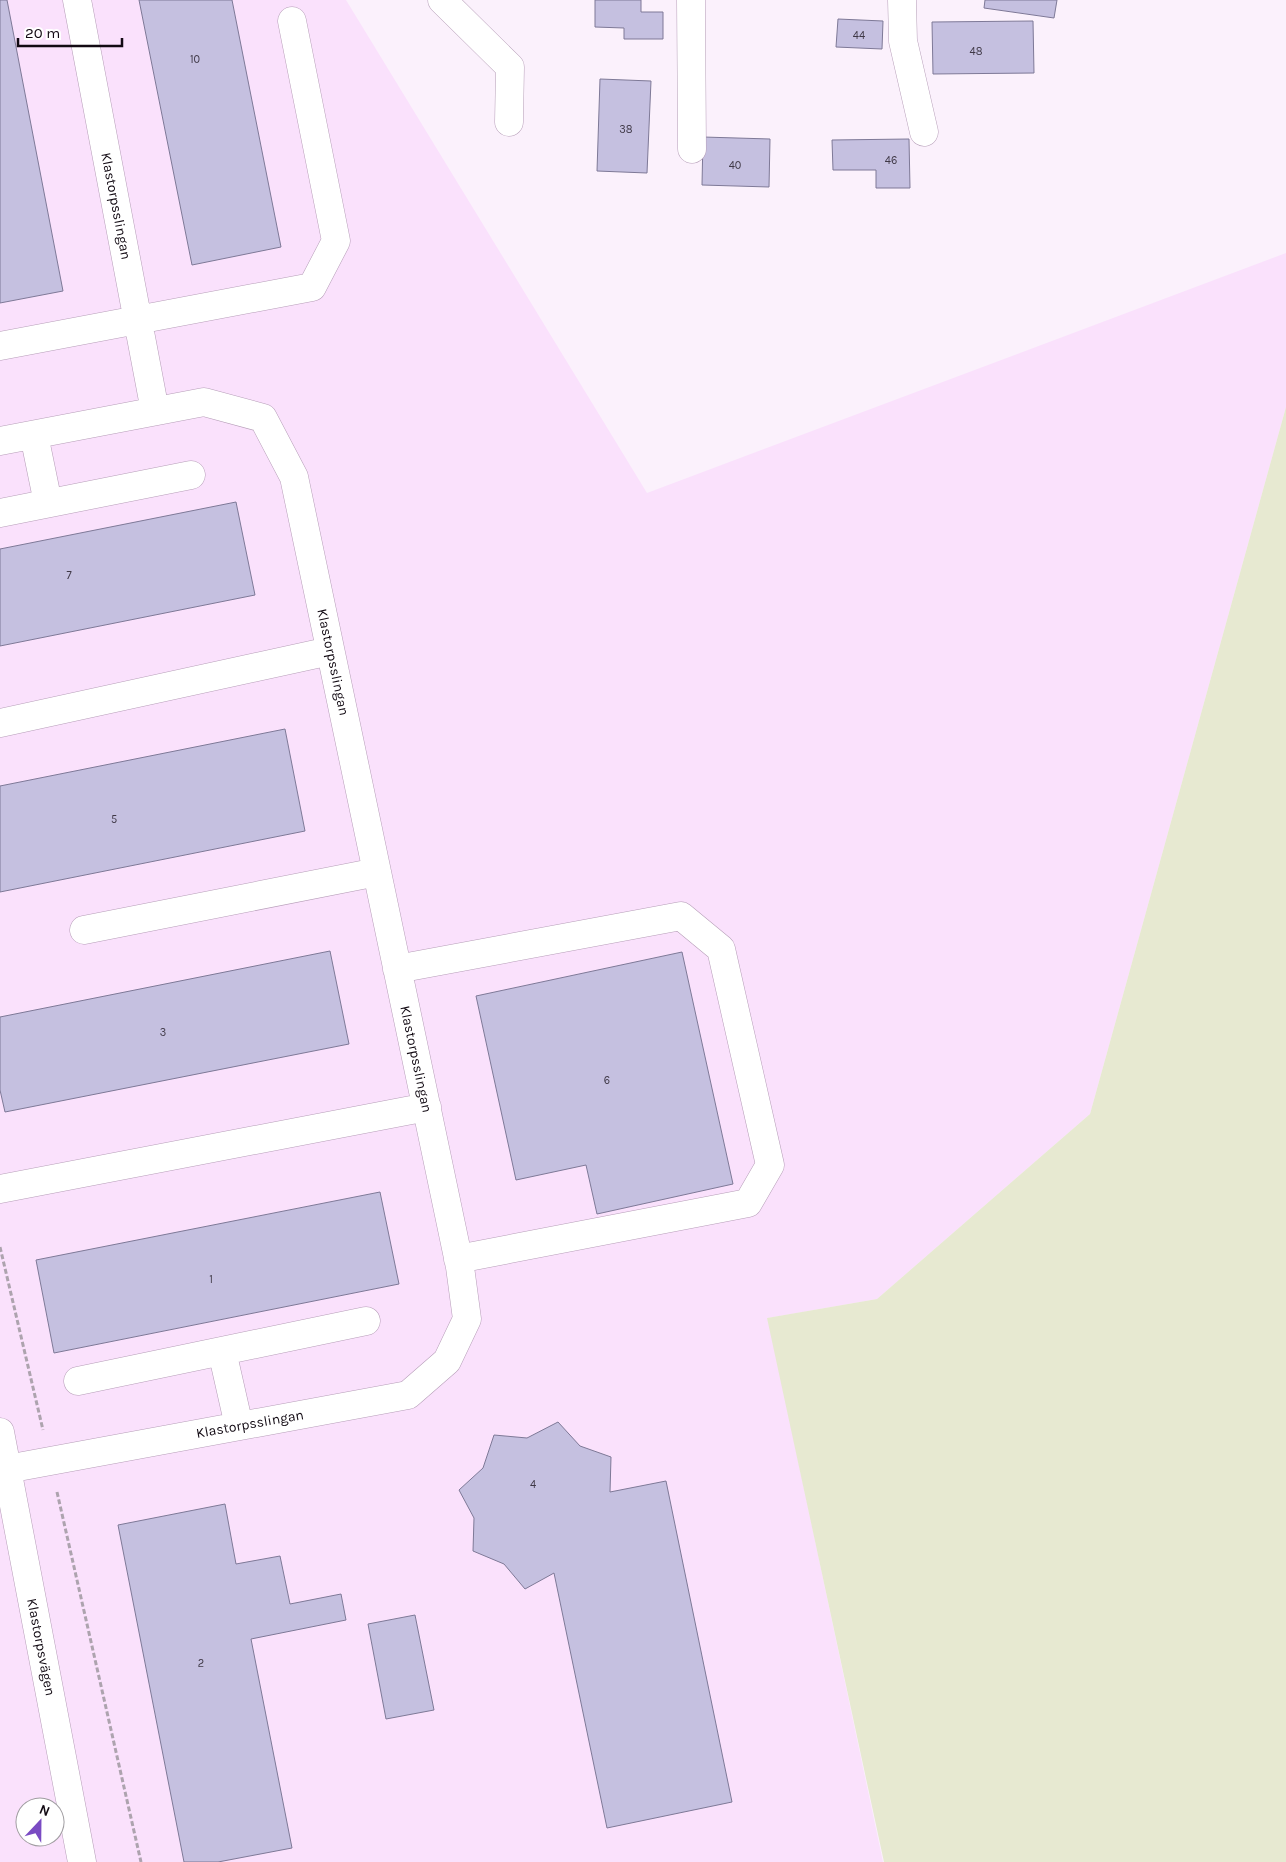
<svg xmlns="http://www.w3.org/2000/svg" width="1286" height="1862" viewBox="0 0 1286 1862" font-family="Karla,sans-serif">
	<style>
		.built { fill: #fae1fc; fill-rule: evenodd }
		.green { fill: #e7e9d1 }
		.building { fill: #c5c0e0; stroke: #7e7997 }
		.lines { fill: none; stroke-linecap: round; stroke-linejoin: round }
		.minor-casing { stroke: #b69eb8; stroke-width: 29 }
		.path { stroke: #ada3ae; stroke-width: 3; stroke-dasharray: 5 2.5; stroke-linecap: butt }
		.minor { stroke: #fff; stroke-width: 28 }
		.labels { text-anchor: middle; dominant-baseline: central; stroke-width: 4; stroke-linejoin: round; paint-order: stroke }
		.number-label { font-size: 11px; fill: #3f3846 }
		.street-label { font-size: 14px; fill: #120a13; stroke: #fff }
	</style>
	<rect width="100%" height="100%" fill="#fbf1fc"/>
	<path class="built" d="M0 0H346L647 493 1286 253V407L1090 1114 877 1299 768 1318 883 1862H0ZM25 1807H55V1837H25Z"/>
	<path class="green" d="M1286 407V1862H884L767 1318 877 1299 1090 1114Z"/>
	<path class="building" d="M0 0H7L63 291 0 303Z
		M139 0H232L281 247 192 265Z
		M595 0H641V12H663V39H624V28L595 27Z
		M985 0H1057L1054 18 984 8Z
		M838 19 883 21 882 49 836 47Z
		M1033 21 1034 73 933 74 932 22Z
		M600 79 651 81 647 173 597 171Z
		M703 137 770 139 769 187 702 185Z
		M909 139 910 188H876V170H833L832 140Z
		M236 502 255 595 0 646V549Z
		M285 729 305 831 0 892V786Z
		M330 951 349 1044 5 1112 0 1090V1017Z
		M682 952 733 1184 597 1214 586 1165 516 1180 476 996Z
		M380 1192 399 1284 54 1353 36 1260Z
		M558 1422 580 1446 611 1457 610 1492 666 1481 732 1802 607 1828 554 1573 525 1589 504 1564 473 1551 474 1518 459 1490 483 1468 494 1435 527 1438Z
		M225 1504 236 1564 280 1556 290 1604 341 1594 346 1620 251 1639 292 1848 218 1862H184L118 1525Z
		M415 1615 434 1710 386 1719 368 1624Z"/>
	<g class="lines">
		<defs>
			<path id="minor" d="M77 0 155 411
				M442 0 510 67 509 122
				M691 0 692 149
				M902 0 903 41 924 132
				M0 346 312 287 336 241 292 21
				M34 435 48 503
				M0 441 204 402 263 418 294 477 460 1267 467 1319 447 1361 408 1395 7 1469
				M0 513 191 475
				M0 723 330 651
				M84 930 377 872
				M397 969 681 916 721 949 770 1165 748 1203 458 1259
				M0 1189 427 1107
				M222 1351 239 1426
				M78 1381 366 1321
				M0 1432 82 1862"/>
		</defs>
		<use href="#minor" class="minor-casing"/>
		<path class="path" d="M0 1247 43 1430
			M57 1492 141 1862"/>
		<use href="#minor" class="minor"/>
	</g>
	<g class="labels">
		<g class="number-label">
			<text x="859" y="35">44</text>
			<text x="976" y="51">48</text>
			<text x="195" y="59">10</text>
			<text x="626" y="129">38</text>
			<text x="891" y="160">46</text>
			<text x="735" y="165">40</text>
			<text x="69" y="575">7</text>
			<text x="114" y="819">5</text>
			<text x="163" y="1032">3</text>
			<text x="607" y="1080">6</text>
			<text x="211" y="1279">1</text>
			<text x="533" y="1484">4</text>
			<text x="201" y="1663">2</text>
		</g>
		<g class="street-label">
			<text transform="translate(116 206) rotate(79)">Klastorpsslingan</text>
			<text transform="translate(333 662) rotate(78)">Klastorpsslingan</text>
			<text transform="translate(416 1059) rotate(78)">Klastorpsslingan</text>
			<text transform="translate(250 1424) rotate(-10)">Klastorpsslingan</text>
			<text transform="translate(41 1647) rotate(79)">Klastorpsvägen</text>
		</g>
	</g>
	<g transform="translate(40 1822) rotate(22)"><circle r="24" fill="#ffffff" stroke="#a09da1"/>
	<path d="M0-4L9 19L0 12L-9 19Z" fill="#7a4bc3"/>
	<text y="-8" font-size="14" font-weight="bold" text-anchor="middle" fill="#120a13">N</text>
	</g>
	<path d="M18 38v8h104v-8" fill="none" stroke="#120a13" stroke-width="2.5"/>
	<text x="25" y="38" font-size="15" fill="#120a13" stroke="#ffffff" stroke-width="4" paint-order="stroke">20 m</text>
</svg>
